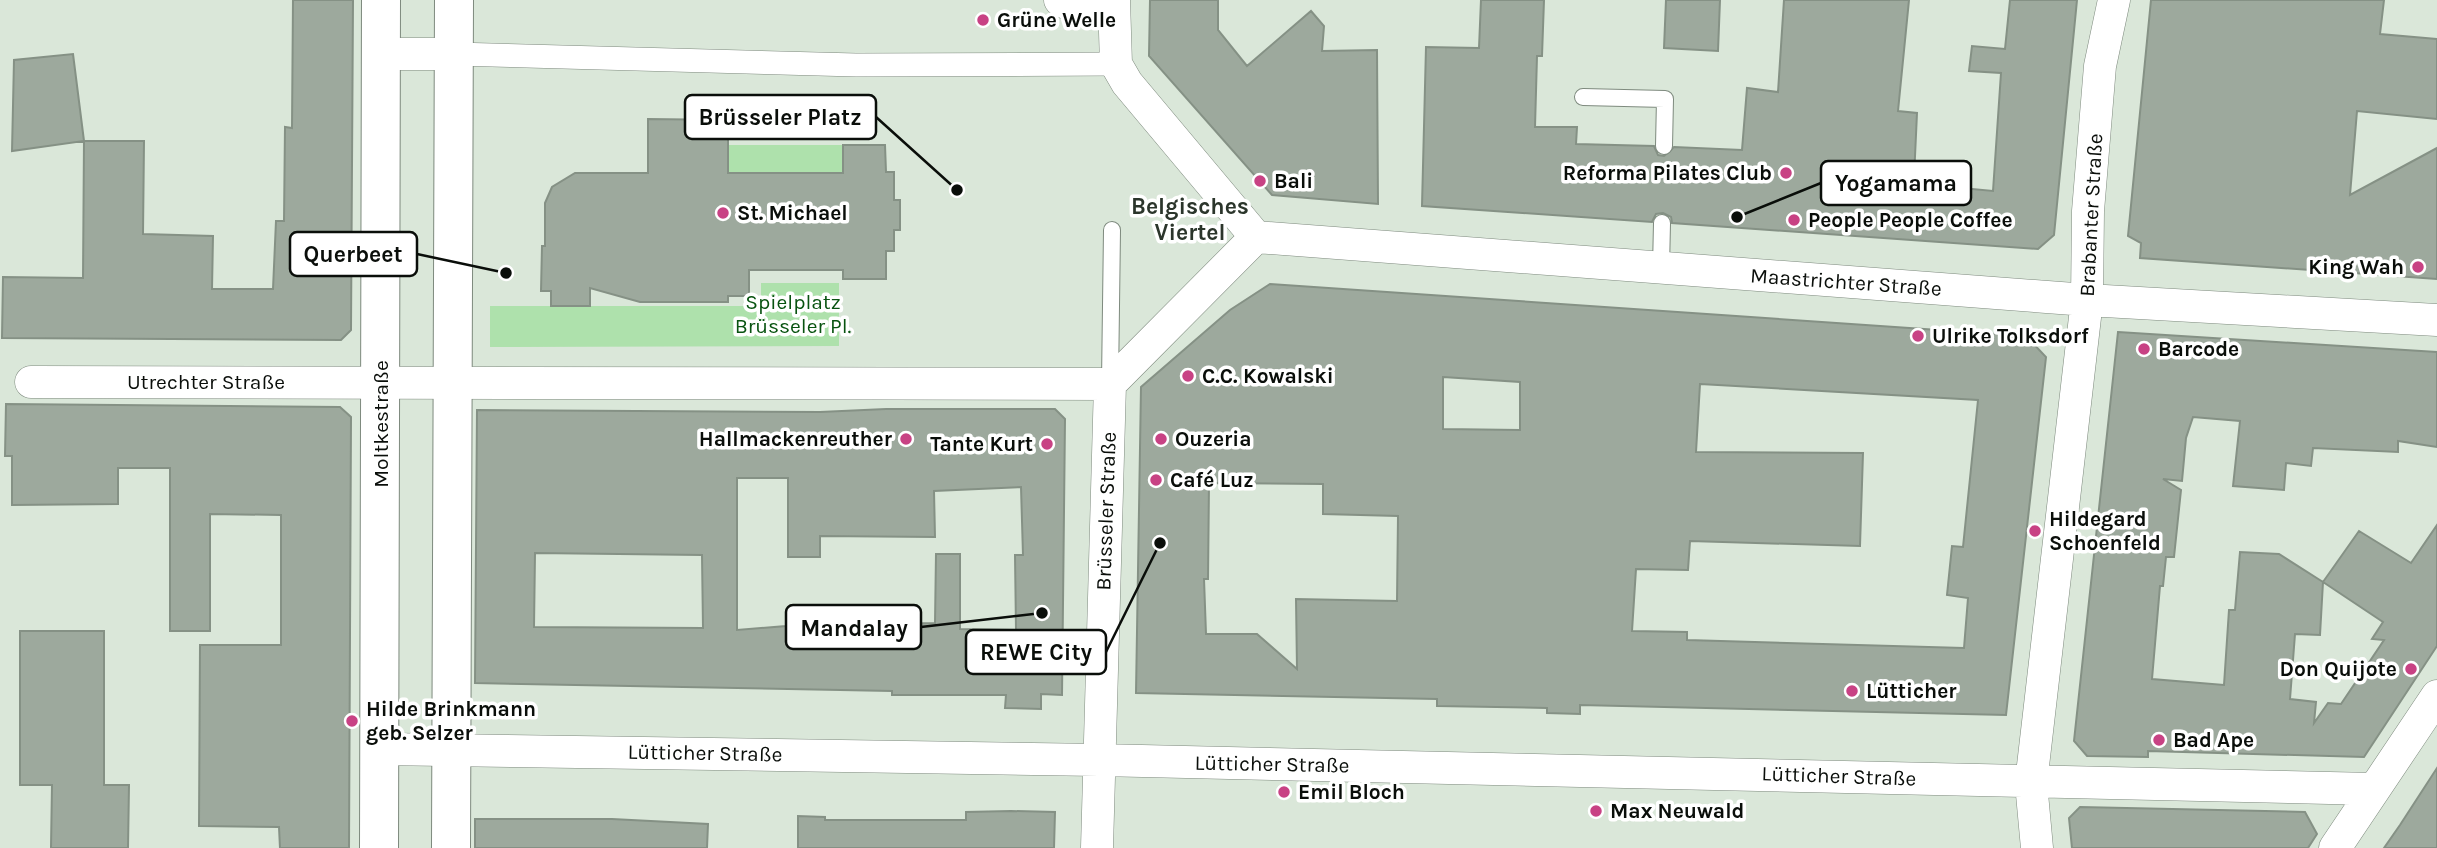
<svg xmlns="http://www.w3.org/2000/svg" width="2437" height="848" viewBox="0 0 2437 848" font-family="Karla,sans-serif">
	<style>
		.green { fill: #aee1ac }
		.building { fill: #9da99d; stroke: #859185; stroke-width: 2; fill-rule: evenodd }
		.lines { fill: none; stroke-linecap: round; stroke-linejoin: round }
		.service-casing { stroke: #7e8a7e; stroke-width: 18 }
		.pedestrian-casing { stroke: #7e8a7e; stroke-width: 24 }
		.minor-casing { stroke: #7e8a7e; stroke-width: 33 }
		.tertiary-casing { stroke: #7e8a7e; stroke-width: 40 }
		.service { stroke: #fff; stroke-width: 16 }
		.pedestrian { stroke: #fff; stroke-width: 23 }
		.minor { stroke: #fff; stroke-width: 32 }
		.tertiary { stroke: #fff; stroke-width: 38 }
		.poi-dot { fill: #c84284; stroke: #fff; stroke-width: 2.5 }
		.labels { text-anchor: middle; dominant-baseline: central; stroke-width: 7; stroke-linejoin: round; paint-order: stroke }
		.poi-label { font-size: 21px; font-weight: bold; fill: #0a0e0a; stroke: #fff; text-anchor: start }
		.street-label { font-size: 21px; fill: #0a0e0a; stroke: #fff }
		.park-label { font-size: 21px; fill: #085310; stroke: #fff }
		.neighbourhood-label { font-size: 23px; font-weight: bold; fill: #2b352b; stroke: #fff }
		.leader { fill: none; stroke: #0a0e0a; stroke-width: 2.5 }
		.callout-dot { fill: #0a0e0a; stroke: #fff; stroke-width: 2.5 }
		.callout { fill: #fff; stroke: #0a0e0a; stroke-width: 2.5 }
		.callout-label { font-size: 23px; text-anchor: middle; font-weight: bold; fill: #0a0e0a }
	</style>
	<rect width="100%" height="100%" fill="#dae7d9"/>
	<path class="green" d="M727 145H843V173H728Z
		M761 283H839V346L490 347V306H761Z"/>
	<path class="building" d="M293 0H353L351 330 341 340 2 338 3 277 83 278 84 141H144L143 234 213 236 212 289H273L276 221H284L285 127 292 128Z
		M1150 0H1218V30L1247 66 1311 11 1324 26 1322 51 1377 50 1378 204 1272 195 1149 56Z
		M1481 0H1544L1542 56H1537L1535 127H1577L1576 144 1654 146 1658 155 1664 156 1674 147 1742 150 1747 88 1778 92 1784 0H1909L1898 111 1917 113 1914 178 1931 179 1930 185 1993 191 2001 73 1969 71 1972 46 2005 49 2010 0H2077L2054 235 2038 249 1672 223 1671 217 1663 213 1656 214 1652 222 1422 206 1426 47 1479 48Z
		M1666 0H1720L1718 51 1664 48Z
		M2151 0H2384L2380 34 2437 39V119L2357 111 2350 195 2437 148V279L2140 258 2141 243 2128 236Z
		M73 54 84 141 12 151 14 60Z
		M648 119 728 120V173H843V145H885L886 172H894V200H900V230H894V251H886V279H843V270H749V296H728V302H640L590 288V306H551V291H541L542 246H545V203L552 187 575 173H648Z
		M1270 284 2026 336 2046 357 2006 715 1580 705V714L1547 713V708L1437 706V699L1136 693 1141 387 1230 310ZM1443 377 1520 382V430L1443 429ZM1700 384 1978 400 1963 547 1952 546 1947 595 1968 598 1964 648 1687 640V632L1632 631 1636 569 1688 570 1690 541 1860 546 1863 453 1696 452ZM1209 483 1323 484V514L1398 516 1397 601 1296 599 1297 669 1257 634H1206L1204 579H1208Z
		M2118 332 2437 352V447L2398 441V452L2313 448 2311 466 2286 463 2284 490 2233 486 2240 421 2193 417 2186 438 2182 481 2163 479 2181 490 2174 557H2166L2163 586H2160L2152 679 2224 685 2229 610H2235L2240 552 2279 554 2323 582 2359 531 2411 563 2437 525V646L2364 757 2148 751V757L2087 756 2074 741ZM2323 582 2383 622 2372 639 2384 640 2341 704 2328 703 2314 723 2316 702 2290 699 2295 634 2320 635Z
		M6 404 340 407 351 417 349 848H280L279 827 199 826 200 645H281V515L210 514V631H170V468H118V504L12 505V456H5Z
		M886 409H1055L1065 419 1062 695 1041 694V709L1005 708 1006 695H892V691L475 683 477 410 820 412ZM737 478H788V557H820V536L935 537 934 491 1021 487 1023 555H1015L1016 630 960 629V554H936L935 623 892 624V635L822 634V618H786V626L737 630ZM535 553 702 555 703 628 534 627Z
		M20 631H104V785H129L128 848H51L52 785H20Z
		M2437 768V848H2384L2400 825Z
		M2080 807 2305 812 2317 834 2308 848H2072L2069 818Z
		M1011 811 1055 812 1054 848H798V816L825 817V820H966V812Z
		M475 819H612L708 824 707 848H475Z"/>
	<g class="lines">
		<defs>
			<path id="service" d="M1583 97 1665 99 1664 146
				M1661 268 1662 223
				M1110 382 1112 230"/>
			<path id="pedestrian" d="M455 54 856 65 1116 64"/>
			<path id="minor" d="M1060 0 1083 11 1113 14
				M1114 0 1116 64 1127 83 1256 237
				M381 54H455
				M1256 237 2087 300 2437 320
				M31 382 1110 384 1256 237
				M381 749 1099 760 2373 789
				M1097 848 1110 384
				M2037 848 2031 783 2087 300 2088 211 2100 66 2114 0
				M2335 848 2437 696"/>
			<path id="tertiary" d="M379 848 381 0
				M451 848 454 0"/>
		</defs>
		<use href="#service" class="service-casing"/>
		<use href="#pedestrian" class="pedestrian-casing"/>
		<use href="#minor" class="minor-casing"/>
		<use href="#tertiary" class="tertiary-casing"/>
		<use href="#service" class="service"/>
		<use href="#pedestrian" class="pedestrian"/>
		<use href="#minor" class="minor"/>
		<use href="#tertiary" class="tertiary"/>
	</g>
	<g class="poi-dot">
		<circle cx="983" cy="20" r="7"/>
		<circle cx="1786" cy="173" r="7"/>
		<circle cx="1260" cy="181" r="7"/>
		<circle cx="723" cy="213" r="7"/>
		<circle cx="1794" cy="220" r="7"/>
		<circle cx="2418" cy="267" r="7"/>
		<circle cx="1918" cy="336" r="7"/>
		<circle cx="2144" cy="349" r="7"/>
		<circle cx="1188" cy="376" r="7"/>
		<circle cx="906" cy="439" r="7"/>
		<circle cx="1161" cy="439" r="7"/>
		<circle cx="1047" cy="444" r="7"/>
		<circle cx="1156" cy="480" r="7"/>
		<circle cx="2035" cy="531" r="7"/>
		<circle cx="2411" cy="669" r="7"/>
		<circle cx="1852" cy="691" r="7"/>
		<circle cx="352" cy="721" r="7"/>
		<circle cx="2159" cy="740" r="7"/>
		<circle cx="1284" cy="792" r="7"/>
		<circle cx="1596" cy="811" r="7"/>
	</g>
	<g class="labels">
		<g class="poi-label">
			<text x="997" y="20">Grüne Welle</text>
			<text x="1772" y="173" text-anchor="end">Reforma Pilates Club</text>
			<text x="1274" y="181">Bali</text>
			<text x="737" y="213">St. Michael</text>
			<text x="1808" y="220">People People Coffee</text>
			<text x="2404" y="267" text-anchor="end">King Wah</text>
			<text x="1932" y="336">Ulrike Tolksdorf</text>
			<text x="2158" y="349">Barcode</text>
			<text x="1202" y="376">C.C. Kowalski</text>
			<text x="892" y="439" text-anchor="end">Hallmackenreuther</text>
			<text x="1175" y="439">Ouzeria</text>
			<text x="1033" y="444" text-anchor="end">Tante Kurt</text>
			<text x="1170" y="480">Café Luz</text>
			<text x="2049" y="519">Hildegard<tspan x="2049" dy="24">Schoenfeld</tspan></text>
			<text x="2397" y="669" text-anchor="end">Don Quijote</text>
			<text x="1866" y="691">Lütticher</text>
			<text x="366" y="709">Hilde Brinkmann<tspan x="366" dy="24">geb. Selzer</tspan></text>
			<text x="2173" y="740">Bad Ape</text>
			<text x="1298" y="792">Emil Bloch</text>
			<text x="1610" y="811">Max Neuwald</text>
		</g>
		<g class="street-label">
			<text transform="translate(2091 215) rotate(-87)">Brabanter Straße</text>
			<text transform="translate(1846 282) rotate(4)">Maastrichter Straße</text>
			<text x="206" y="382">Utrechter Straße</text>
			<text transform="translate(381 424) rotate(-90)">Moltkestraße</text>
			<text transform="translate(1106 511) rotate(-88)">Brüsseler Straße</text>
			<text transform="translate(705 753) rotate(1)">Lütticher Straße</text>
			<text transform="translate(1272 764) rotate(1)">Lütticher Straße</text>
			<text transform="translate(1839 776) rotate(2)">Lütticher Straße</text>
		</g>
		<g class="park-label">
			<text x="793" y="302">Spielplatz<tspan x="793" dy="24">Brüsseler Pl.</tspan></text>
		</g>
		<g class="neighbourhood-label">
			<text x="1190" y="206">Belgisches<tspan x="1190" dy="26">Viertel</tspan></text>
		</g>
	</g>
	<path class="leader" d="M957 190L876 117M1737 217L1821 183M506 273L417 254M1042 613L921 627M1160 543L1106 652"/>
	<g class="callout-dot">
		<circle cx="957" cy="190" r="7"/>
		<circle cx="1737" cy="217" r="7"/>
		<circle cx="506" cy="273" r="7"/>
		<circle cx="1042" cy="613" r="7"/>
		<circle cx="1160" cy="543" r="7"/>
	</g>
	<g class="callout">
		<rect x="685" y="95" width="191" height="44" rx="7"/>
		<rect x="1821" y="161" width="150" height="44" rx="7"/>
		<rect x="290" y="232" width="127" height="44" rx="7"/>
		<rect x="786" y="605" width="135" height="44" rx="7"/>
		<rect x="966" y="630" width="140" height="44" rx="7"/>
	</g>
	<g class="callout-label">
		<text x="780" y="125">Brüsseler Platz</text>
		<text x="1896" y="191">Yogamama</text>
		<text x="353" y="262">Querbeet</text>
		<text x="854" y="636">Mandalay</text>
		<text x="1036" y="660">REWE City</text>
	</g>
</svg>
